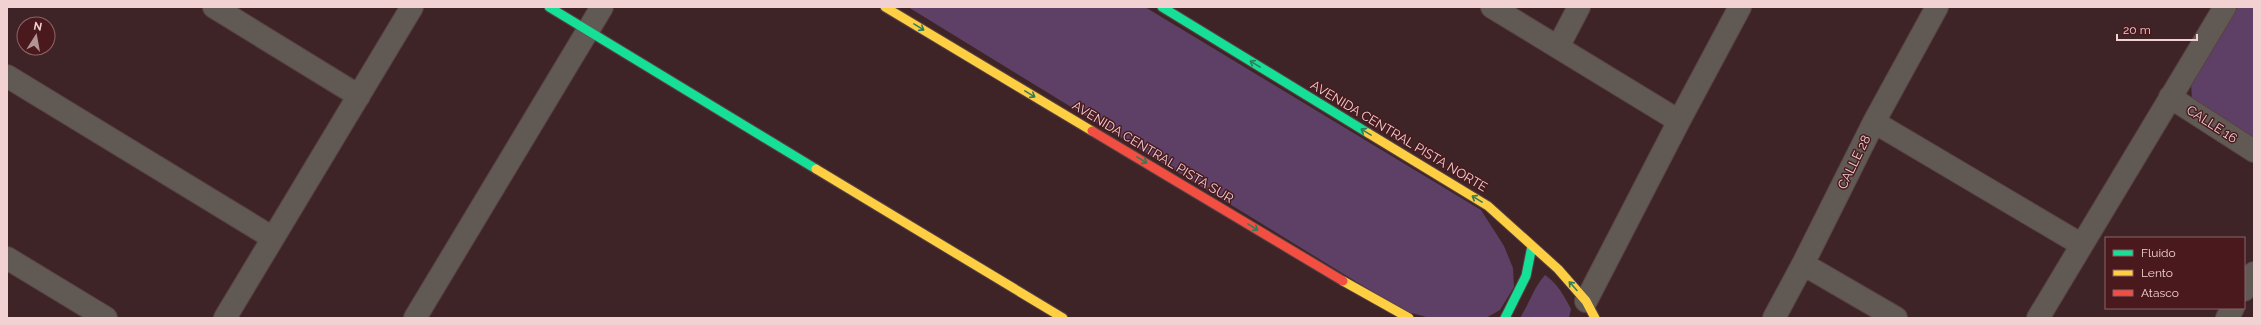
<svg xmlns="http://www.w3.org/2000/svg" width="2261" height="325" viewBox="0 0 2261 325" font-family="Raleway,sans-serif">
	<style>
		.green { fill: #5e3f66 }
		.lines { fill: none; stroke-linecap: round; stroke-linejoin: round }
		.street-casing { stroke: #584243; stroke-width: 24 }
		.fast-casing { stroke: #584243; stroke-width: 11 }
		.slow-casing { stroke: #584243; stroke-width: 11 }
		.jam-casing { stroke: #584243; stroke-width: 11 }
		.street { stroke: #615954; stroke-width: 22 }
		.fast { stroke: #16e098; stroke-width: 9 }
		.slow { stroke: #ffcf43; stroke-width: 9 }
		.jam { stroke: #f24e42; stroke-width: 9 }
		.oneway { stroke: #307c5b }
		.labels { text-anchor: middle; dominant-baseline: central; stroke-width: 3; stroke-linejoin: round; paint-order: stroke }
		.street-label { font-size: 13px; fill: #f2d1d2; stroke: #49191e }
	</style>
	<rect width="100%" height="100%" fill="#3e2426"/>
	<path class="green" d="M908 7H1145L1481 210 1504 246 1513 268 1514 287 1500 310 1486 318H1430L1404 311Z
		M2238 7H2254V139L2192 101 2191 83Z
		M1545 275C1558 284 1564 296 1571 309L1569 318H1520C1529 304 1534 287 1545 275Z"/>
	<g class="lines">
		<defs>
			<path id="street" d="M214 7 359 96
				M1492 7 1679 121
				M1558 47 1579 7
				M7 76 273 238
				M2170 97 2254 151
				M1874 122 2082 245
				M7 258 106 318
				M1803 264 1896 318
				M2244 290 2254 273
				M1586 301 1679 121 1740 7
				M225 318 412 7
				M415 318 602 7
				M1774 318 1803 264 1874 122 1937 7
				M2038 318 2225 7
				M2227 318 2233 308"/>
			<path id="fast" d="M549 7 816 169
				M1162 7 1368 133
				M1505 318 1526 276 1532 246"/>
			<path id="slow" d="M885 7 1092 131
				M1368 133 1488 206 1558 269 1586 301 1595 318
				M816 169 1063 318
				M1343 281 1409 318"/>
			<path id="jam" d="M1092 131 1343 281"/>
		</defs>
		<use href="#street" class="street-casing"/>
		<use href="#fast" class="fast-casing"/>
		<use href="#slow" class="slow-casing"/>
		<use href="#jam" class="jam-casing"/>
		<use href="#street" class="street"/>
		<use href="#fast" class="fast"/>
		<use href="#slow" class="slow"/>
		<use href="#jam" class="jam"/>
	</g>
	<defs><path id="oneway-shaft" d="M-6 0H5M1.5-3L5.5 0L1.5 3" fill="none" stroke-width="1.6" stroke-linecap="round" stroke-linejoin="round"/></defs>
	<g class="oneway">
		<use href="#oneway-shaft" transform="translate(919 27) rotate(31)"/>
		<use href="#oneway-shaft" transform="translate(1255 64) rotate(-149)"/>
		<use href="#oneway-shaft" transform="translate(1030 94) rotate(31)"/>
		<use href="#oneway-shaft" transform="translate(1366 132) rotate(-149)"/>
		<use href="#oneway-shaft" transform="translate(1142 160) rotate(31)"/>
		<use href="#oneway-shaft" transform="translate(1477 199) rotate(-149)"/>
		<use href="#oneway-shaft" transform="translate(1253 227) rotate(31)"/>
		<use href="#oneway-shaft" transform="translate(1573 286) rotate(-132)"/>
	</g>
	<g class="labels">
		<g class="street-label">
			<text transform="translate(2212 124) rotate(33)">CALLE 16</text>
			<text transform="translate(1399 136) rotate(31)">AVENIDA CENTRAL PISTA NORTE</text>
			<text transform="translate(1153 152) rotate(31)">AVENIDA CENTRAL PISTA SUR</text>
			<text transform="translate(1854 162) rotate(-64)">CALLE 28</text>
		</g>
	</g>
	<rect width="2261" height="325" fill="none" stroke="#f2d1d2" stroke-width="16"/>
	<rect x="2105" y="237" width="140" height="72" fill="#49191e" stroke="#8d6366"/>
	<rect x="2113" y="250" width="20" height="6" fill="#16e098" stroke="#8d6366"/>
	<text x="2141" y="257" font-size="12" fill="#f2d1d2">Fluido</text>
	<rect x="2113" y="270" width="20" height="6" fill="#ffcf43" stroke="#8d6366"/>
	<text x="2141" y="277" font-size="12" fill="#f2d1d2">Lento</text>
	<rect x="2113" y="290" width="20" height="6" fill="#f24e42" stroke="#8d6366"/>
	<text x="2141" y="297" font-size="12" fill="#f2d1d2">Atasco</text>
	<g transform="translate(36 36) rotate(11)"><circle r="19" fill="#49191e" stroke="#8d6366"/>
	<path d="M0-3L7 15L0 10L-7 15Z" fill="#b39496"/>
	<text y="-6" font-size="11" font-weight="bold" text-anchor="middle" fill="#f2d1d2">N</text>
	</g>
	<path d="M2117 34v6h80v-6" fill="none" stroke="#f2d1d2" stroke-width="2"/>
	<text x="2123" y="34" font-size="12" fill="#f2d1d2" stroke="#49191e" stroke-width="3" paint-order="stroke">20 m</text>
</svg>
